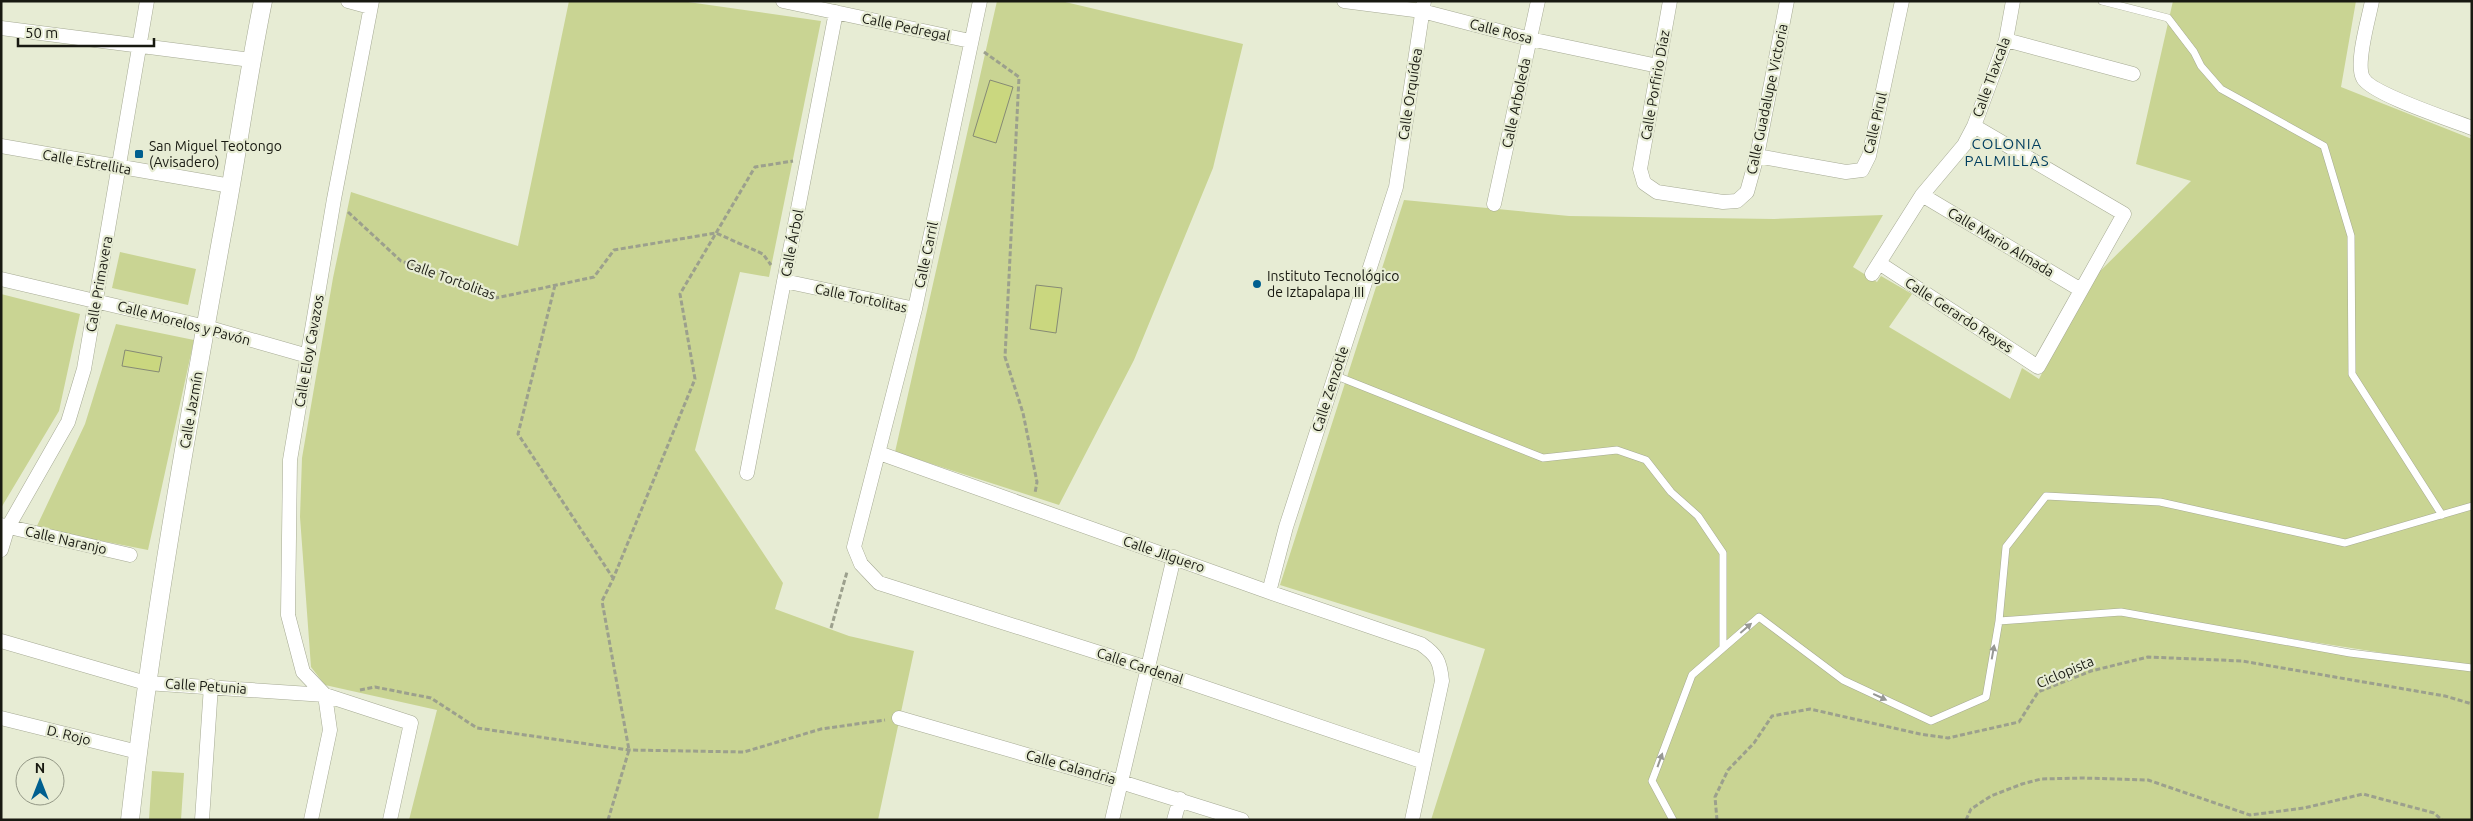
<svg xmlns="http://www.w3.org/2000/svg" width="2473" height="821" viewBox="0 0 2473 821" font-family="Ubuntu,sans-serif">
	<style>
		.green { fill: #c9d493 }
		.building { fill: #cad77f; stroke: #868a75 }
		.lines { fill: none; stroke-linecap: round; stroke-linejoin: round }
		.service-casing { stroke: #a6aa94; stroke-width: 8 }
		.minor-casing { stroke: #a6aa94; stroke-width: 15 }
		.tertiary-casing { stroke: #a6aa94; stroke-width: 19 }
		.path { stroke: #9ca08d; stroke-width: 3; stroke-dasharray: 5 2.5; stroke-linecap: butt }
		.service { stroke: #fff; stroke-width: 7 }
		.minor { stroke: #fff; stroke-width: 14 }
		.tertiary { stroke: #fff; stroke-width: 18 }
		.oneway { fill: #979894 }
		.poi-dot { fill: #005f8f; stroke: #e7ecd4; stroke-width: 2 }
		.labels { text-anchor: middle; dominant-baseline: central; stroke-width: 4.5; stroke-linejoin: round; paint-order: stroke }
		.street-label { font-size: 14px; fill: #181911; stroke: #e7ecd4 }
		.poi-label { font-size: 14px; fill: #181911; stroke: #e7ecd4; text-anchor: start }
		.neighbourhood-label { font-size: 15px; letter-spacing: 1px; fill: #003d5e; stroke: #e7ecd4 }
	</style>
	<rect width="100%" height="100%" fill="#e7ecd4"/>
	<path class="green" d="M569 1H681L821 21 769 277 740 272 695 450 783 583 775 609 849 636 914 651 878 820H409L437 710 325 685 311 667 300 517 302 458 333 278 351 192 518 246Z
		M997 1H1061L1243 44 1213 168 1134 360 1059 505 895 452Z
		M2173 1H2356L2341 87 2472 139V667L2161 618 2350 653 2472 668V820H1431L1485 649 1280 585 1404 200 1569 216 1774 219 1883 215 1853 267 1877 282 1881 276 1912 294 1889 327 2010 399 2022 368 2039 379 2087 284 2191 181 2136 164Z
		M120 252 196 269 188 305 112 288Z
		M1 294 80 314 59 411 1 508Z
		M116 324 194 340 148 550 36 528 85 424Z
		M152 771 184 773 181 820H149Z"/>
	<path class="building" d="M990 80 1013 87 996 143 973 136Z
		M1036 285 1062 288 1056 333 1030 329Z
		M125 350 162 357 159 372 122 366Z"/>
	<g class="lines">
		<defs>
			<path id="service" d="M2102 1 2168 18 2194 52 2201 66 2221 89 2324 146 2351 236 2352 374 2442 515
				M1334 375 1543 458 1617 450 1646 460 1671 492 1698 516 1723 553V648
				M1999 621 2006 547 2046 496 2160 502 2345 543 2472 506
				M1673 820 1652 781 1692 675 1759 617 1843 680 1931 721 1986 697 1999 621 2121 612 2350 653 2472 668"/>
			<path id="minor" d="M348 1 370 7
				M783 1 970 41
				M980 1 915 309 854 547 861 564 879 583 1147 668 1424 762
				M1344 1 1422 11 1530 39 1658 66
				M1670 1 1640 169 1644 183 1657 192 1723 202 1737 201 1747 192 1757 156 1787 1
				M2372 1C2369 18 2355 63 2363 78 2371 94 2452 120 2472 128
				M1 28 251 60
				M2006 40 2133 74
				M1 146 231 186
				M1757 156 1846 172 1862 170 1869 156 1902 1
				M1922 195 2081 290
				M1494 204 1538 1
				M1879 263 2038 367 2124 214 1974 126
				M1872 274 1922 195 1964 145 1974 126 2006 40 2013 1
				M1 279 206 327 308 356
				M784 281 915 309
				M879 453 1269 592 1421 644C1437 655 1440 661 1442 681L1412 820
				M747 473 836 12
				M1 525 130 555
				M1 550 8 527 68 422 84 369 147 1
				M1269 592 1286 527 1396 187 1424 1
				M1 641 146 683 325 695 411 723 390 820
				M1 718 138 752
				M899 718 1121 782 1242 820
				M202 820 211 686
				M311 820 330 730 325 695 303 672 288 615 290 460 334 199 372 1
				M1112 820 1174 557
				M1174 820 1180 799"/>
			<path id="tertiary" d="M130 820C152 624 187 429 222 235 237 157 247 79 263 1"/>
		</defs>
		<use href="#service" class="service-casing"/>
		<use href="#minor" class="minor-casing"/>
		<use href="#tertiary" class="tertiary-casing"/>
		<path class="path" d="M984 52 1019 77 1005 357 1023 413 1037 482 1035 493
			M348 212 401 261 446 275 496 298 594 277 614 250 716 233 763 254 771 265
			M555 285 518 434 613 578
			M831 628 847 572
			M360 690 375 687 431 698 477 728 629 750 744 752 821 729 885 720
			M608 820 629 750 602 601 613 579 695 379 680 294 755 167 793 161
			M1717 820 1715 797 1728 770 1754 743 1772 716 1810 709 1920 734 1948 738 2019 722 2038 692 2091 671 2148 657 2242 661 2445 696 2472 704
			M1966 820 1971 809 1991 796 2022 784 2041 779 2083 778 2148 780 2250 815 2304 808 2363 794 2434 813 2442 820"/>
		<use href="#service" class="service"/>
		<use href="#minor" class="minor"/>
		<use href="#tertiary" class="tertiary"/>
	</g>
	<defs><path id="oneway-solid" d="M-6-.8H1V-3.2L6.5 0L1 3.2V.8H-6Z" transform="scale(1.25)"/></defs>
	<g class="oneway">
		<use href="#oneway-solid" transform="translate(1746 628) rotate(-41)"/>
		<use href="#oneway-solid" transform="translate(1993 652) rotate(-80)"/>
		<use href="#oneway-solid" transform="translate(1880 697) rotate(25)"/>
		<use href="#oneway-solid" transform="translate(1660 760) rotate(-70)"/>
	</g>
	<g class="poi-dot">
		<rect x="134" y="149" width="10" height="10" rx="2.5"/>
		<circle cx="1257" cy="284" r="5"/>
	</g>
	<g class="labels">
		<g class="street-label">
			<text transform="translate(906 27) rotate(12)">Calle Pedregal</text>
			<text transform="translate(1501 31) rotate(14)">Calle Rosa</text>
			<text transform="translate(1991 77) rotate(-70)">Calle Tlaxcala</text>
			<text transform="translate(1655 85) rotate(-80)">Calle Porfirio Díaz</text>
			<text transform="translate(1410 94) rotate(-81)">Calle Orquídea</text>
			<text transform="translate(1767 99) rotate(-78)">Calle Guadalupe Victoria</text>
			<text transform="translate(1516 103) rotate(-78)">Calle Arboleda</text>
			<text transform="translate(1875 123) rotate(-77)">Calle Pirul</text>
			<text transform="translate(87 162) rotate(10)">Calle Estrellita</text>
			<text transform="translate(2001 242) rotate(31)">Calle Mario Almada</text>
			<text transform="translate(792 243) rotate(-79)">Calle Árbol</text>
			<text transform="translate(926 255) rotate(-78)">Calle Carril</text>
			<text transform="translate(451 279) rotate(20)">Calle Tortolitas</text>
			<text transform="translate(99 284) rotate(-80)">Calle Primavera</text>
			<text transform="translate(861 298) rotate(12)">Calle Tortolitas</text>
			<text transform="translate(1959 315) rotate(33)">Calle Gerardo Reyes</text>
			<text transform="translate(184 323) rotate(15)">Calle Morelos y Pavón</text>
			<text transform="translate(309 351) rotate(-80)">Calle Eloy Cavazos</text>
			<text transform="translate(1330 389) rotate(-72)">Calle Zenzotle</text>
			<text transform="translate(191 410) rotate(-80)">Calle Jazmín</text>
			<text transform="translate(66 540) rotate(13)">Calle Naranjo</text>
			<text transform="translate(1164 554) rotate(19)">Calle Jilguero</text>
			<text transform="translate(1140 666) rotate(18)">Calle Cardenal</text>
			<text transform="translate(2065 672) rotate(-23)">Ciclopista</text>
			<text transform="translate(206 686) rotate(4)">Calle Petunia</text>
			<text transform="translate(69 735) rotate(14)">D. Rojo</text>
			<text transform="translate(1071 767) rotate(16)">Calle Calandria</text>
		</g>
		<g class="poi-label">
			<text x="149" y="146">San Miguel Teotongo<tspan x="149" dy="16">(Avisadero)</tspan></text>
			<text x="1267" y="276">Instituto Tecnológico<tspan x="1267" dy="16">de Iztapalapa III</tspan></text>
		</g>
		<g class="neighbourhood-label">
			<text x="2007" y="143">COLONIA<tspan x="2007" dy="17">PALMILLAS</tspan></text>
		</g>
	</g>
	<rect width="2473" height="821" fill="none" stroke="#181911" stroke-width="5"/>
	<g transform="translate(40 781)"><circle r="24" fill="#e7ecd4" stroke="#949886"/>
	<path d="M0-4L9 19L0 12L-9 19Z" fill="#005f8f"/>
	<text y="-8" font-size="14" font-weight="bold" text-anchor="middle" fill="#181911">N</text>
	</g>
	<path d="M18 38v8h136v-8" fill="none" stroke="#181911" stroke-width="2.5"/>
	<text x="25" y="38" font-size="15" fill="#181911" stroke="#e7ecd4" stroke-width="4" paint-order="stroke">50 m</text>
</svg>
